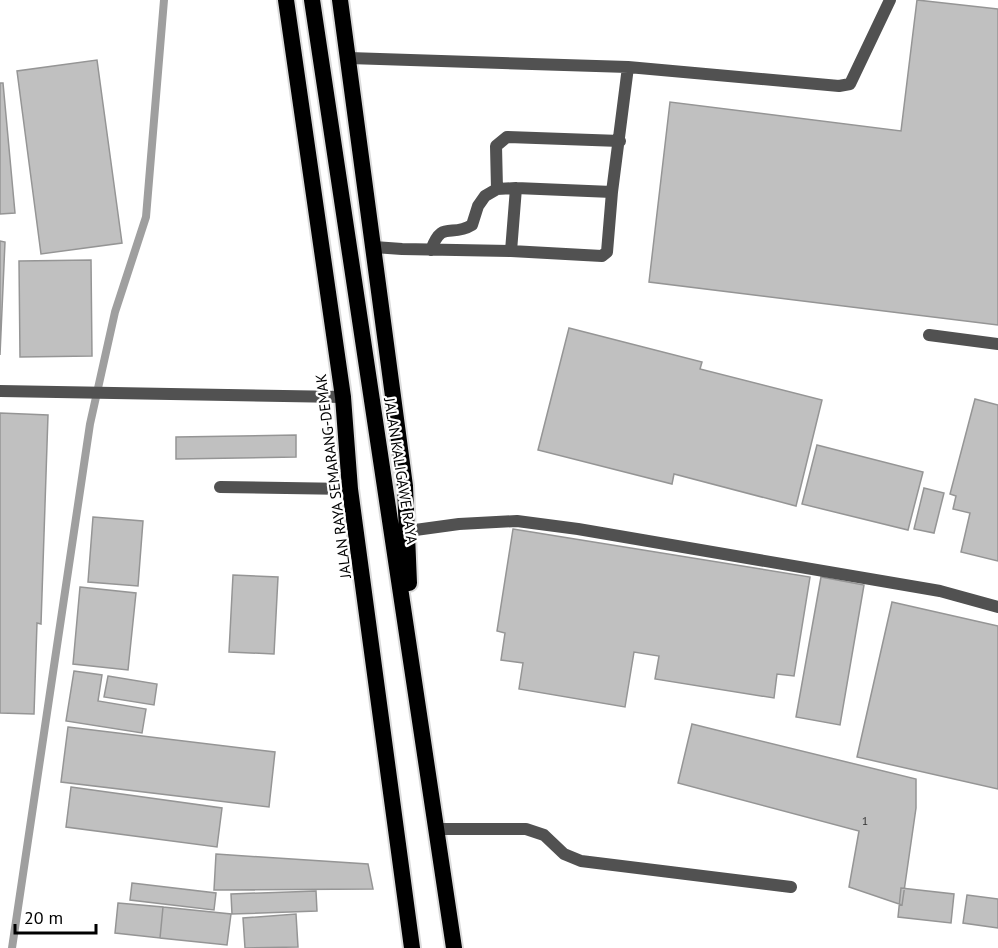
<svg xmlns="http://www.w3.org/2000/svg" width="998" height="948" viewBox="0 0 998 948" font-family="'PT Sans',sans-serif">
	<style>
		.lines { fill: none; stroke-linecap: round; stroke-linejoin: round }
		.stream { stroke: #9f9f9f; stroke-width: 8 }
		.building { fill: #c0c0c0; stroke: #959595; stroke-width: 1.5 }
		.trunk-casing { stroke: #dbdbdb; stroke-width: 20 }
		.service { stroke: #515151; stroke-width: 12 }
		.trunk { stroke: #000; stroke-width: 16 }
		.labels { text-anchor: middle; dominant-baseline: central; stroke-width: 4.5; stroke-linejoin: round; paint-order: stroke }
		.number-label { font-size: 12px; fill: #303030 }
		.street-label { font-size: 15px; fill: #000; stroke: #fff }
	</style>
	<rect width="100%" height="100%" fill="#fff"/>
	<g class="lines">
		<path class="stream" d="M12 948 90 424 115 312 146 217 164 0"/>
	</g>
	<path class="building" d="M917 0 998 9V325L649 282 670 102 901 131Z
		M97 60 122 243 41 254 17 71Z
		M0 83H3L15 213 0 214Z
		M0 241 5 242 0 355Z
		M91 260 92 356 20 357 19 261Z
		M569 328 702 362 700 369 822 400 796 506 674 474 672 484 538 450Z
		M975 399 998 405V561L961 552 970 513 953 509 956 496 950 494Z
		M0 413 48 415 41 624 37 623 34 714 0 713Z
		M296 435V457L176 459V437Z
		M817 445 923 472 908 530 802 504Z
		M924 488 944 493 934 533 914 529Z
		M93 517 143 521 138 586 88 582Z
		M513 529 810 577 794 676 777 674 774 698 655 679 659 656 634 652 625 707 519 689 523 663 501 660 505 633 497 631Z
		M233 575 278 577 274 654 229 652Z
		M821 577 864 585 840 725 796 717Z
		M80 587 136 593 128 670 73 664Z
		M892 602 998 626V789L857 757Z
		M74 671 102 675 98 701 146 709 142 733 66 721Z
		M108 676 157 684 154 705 104 697Z
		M692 724 916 779V808L902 905 849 887 859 831 678 783Z
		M68 727 275 752 269 807 61 782Z
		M71 787 222 808 217 847 66 827Z
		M216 854 368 864 373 889 214 890Z
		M132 883 216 893 214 910 130 900Z
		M901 888 954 894 951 923 898 917Z
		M316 891 317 911 232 914 231 894Z
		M967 895 998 899V928L963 923Z
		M118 903 163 907 160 938 115 933Z
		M163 907 231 914 227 945 160 938Z
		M296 914 298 947 245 948 243 918Z"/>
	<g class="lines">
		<defs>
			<path id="trunk" d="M286 0 343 397 350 489 412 948
				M312 0 454 948
				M340 0 405 486 409 583"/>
		</defs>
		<use href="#trunk" class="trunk-casing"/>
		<path class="service" d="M349 58 628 67 612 192 607 252 602 256 511 251 402 249 374 247
			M628 67 839 86 850 84 890 0
			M497 189 496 146 507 137 620 141
			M431 250C442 219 451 238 472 225L478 206 485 196 497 189 516 188 612 192
			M511 251 516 188
			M929 335 998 344
			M0 391 343 397
			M220 487 350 489
			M408 531 459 524 517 521 578 529 940 591 998 607
			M436 829H526L544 835 564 854 581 861 791 887"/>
		<use href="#trunk" class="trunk"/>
	</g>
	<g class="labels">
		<g class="number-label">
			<text x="865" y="820">1</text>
		</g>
		<g class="street-label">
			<text transform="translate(401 471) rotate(81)">JALAN KALIGAWE RAYA</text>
			<text transform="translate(333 476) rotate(-97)">JALAN RAYA SEMARANG-DEMAK</text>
		</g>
	</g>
	<path d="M15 924v9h81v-9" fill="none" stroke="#000000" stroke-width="3"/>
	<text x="24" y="924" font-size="18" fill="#000000" stroke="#ffffff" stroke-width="4.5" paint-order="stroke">20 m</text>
</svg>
